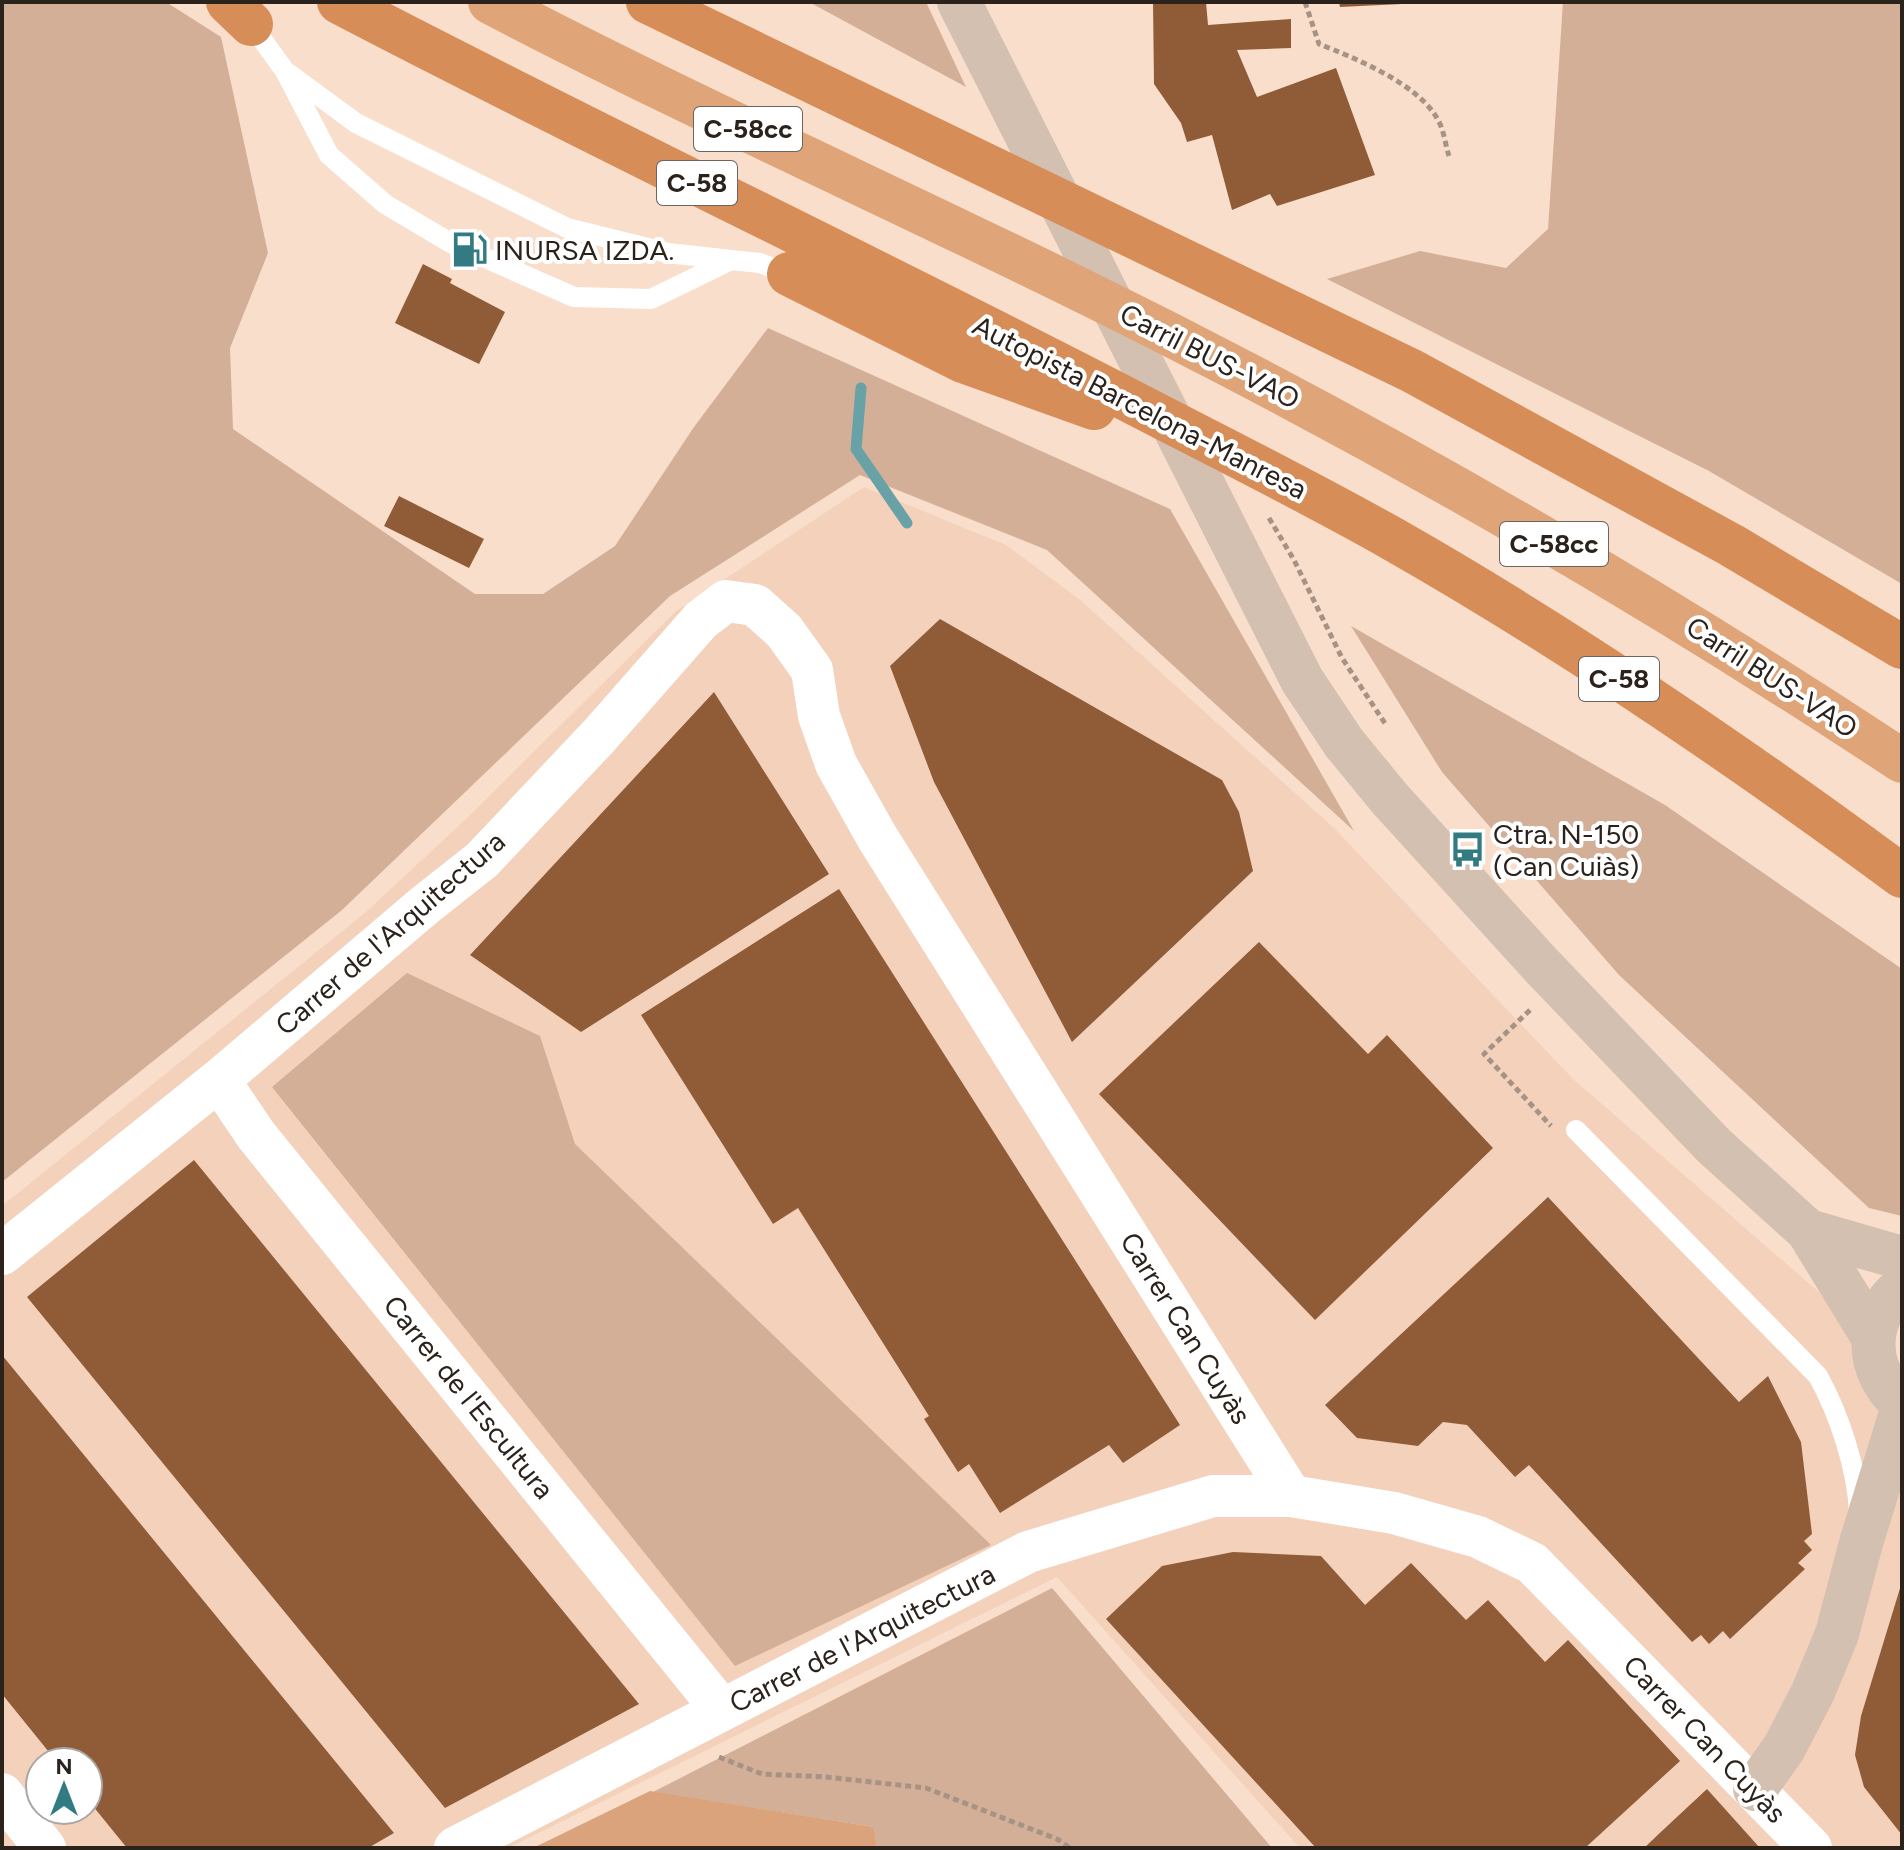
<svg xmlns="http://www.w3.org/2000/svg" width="1904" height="1850" viewBox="0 0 1904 1850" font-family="Figtree,sans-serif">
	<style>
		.built { fill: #f3d1bb; fill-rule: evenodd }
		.green { fill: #d3af97 }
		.forest { fill: #daa37c }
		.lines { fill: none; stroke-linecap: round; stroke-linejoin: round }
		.stream { stroke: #68a2a6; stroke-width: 11 }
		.building { fill: #8f5c37 }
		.path { stroke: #a79385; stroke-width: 5; stroke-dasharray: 6 4; stroke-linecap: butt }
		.service { stroke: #fff; stroke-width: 20 }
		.minor { stroke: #fff; stroke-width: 42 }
		.secondary { stroke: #d4c0b1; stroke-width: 44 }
		.trunk { stroke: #dfa478; stroke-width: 44 }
		.motorway { stroke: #d78d57; stroke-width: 44 }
		.labels { text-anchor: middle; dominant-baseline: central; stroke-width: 8; stroke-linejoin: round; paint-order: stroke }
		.shield { fill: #fff; stroke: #6b645f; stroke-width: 2 }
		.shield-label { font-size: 26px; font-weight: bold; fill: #2b221b }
		.poi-label { font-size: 28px; fill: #2b221b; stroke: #fff; text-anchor: start }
		.street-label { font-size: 28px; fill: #2b221b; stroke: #fff }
	</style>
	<rect width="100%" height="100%" fill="#f9decc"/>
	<path class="built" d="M864 487 1006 545 1079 599 1334 828 1573 1079 1902 1364V1848H1300L1057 1577 508 1848H2V1206L366 912 466 819 675 612ZM40 1762H88V1810H40Z"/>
	<path class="green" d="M2 2H166L221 37 268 253 230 348 233 429 475 594H543L615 546 694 427 768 328 1170 509 1354 831 1047 550 860 475 670 596 342 910 2 1182Z
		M809 2H926L966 87Z
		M1563 2H1902V584L1709 471 1327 279 1420 251 1506 268 1548 229Z
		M1351 626 1665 805 1902 969V1216L1869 1208 1619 975 1442 772Z
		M407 973 540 1036 575 1144 991 1545 735 1666 272 1087Z
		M1052 1588 1272 1848H877L874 1827 653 1792Z"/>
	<path class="forest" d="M650 1791 874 1827 877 1848H533Z"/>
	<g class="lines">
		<path class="stream" d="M861 388 856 449 907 523"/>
	</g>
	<path class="building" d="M1153 2H1206L1208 25 1291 19V48L1237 50 1257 97 1336 68 1375 175 1277 206 1270 194 1232 210 1212 135 1187 142 1181 123 1154 84Z
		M1339 2H1401L1402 4 1340 7Z
		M423 264 452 279 450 283 505 312 479 364 395 323Z
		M399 496 484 539 469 568 384 526Z
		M940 619 1222 780 1239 812 1253 871 1072 1042 934 782 890 666Z
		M714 692 829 874 581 1032 470 955Z
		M839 889 1180 1425 1123 1463 1109 1445 1000 1513 969 1464 958 1472 924 1419 929 1416 798 1208 773 1224 641 1015Z
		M1259 942 1368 1054 1387 1035 1493 1148 1315 1320 1099 1094Z
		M194 1160 639 1704 445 1808 27 1297Z
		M1548 1197 1739 1402 1768 1376 1801 1442 1812 1534 1804 1541 1812 1550 1798 1563 1805 1569 1730 1639 1723 1631 1709 1644 1701 1635 1692 1642 1529 1465 1515 1477 1467 1425 1443 1422 1418 1446 1357 1438 1325 1405Z
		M2 1355 394 1833 368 1848H127L88 1800V1762H57L2 1694Z
		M1233 1552 1321 1556 1365 1605 1411 1563 1466 1620 1488 1600 1545 1662 1568 1640 1680 1761 1585 1848H1316L1106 1619 1162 1566Z
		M1901 1585H1902V1835L1864 1787 1855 1755 1861 1716Z
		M1707 1789 1760 1848H1644L1663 1830Z"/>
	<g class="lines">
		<path class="path" d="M1305 2 1319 44C1355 58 1419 84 1438 120 1444 130 1445 144 1449 156
			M1269 518 1294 560 1342 658 1386 725
			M1530 1010 1484 1054 1551 1126
			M719 1757 762 1774 826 1777 926 1788 1057 1839 1070 1848"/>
		<path class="service" d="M251 24 285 71 329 155 385 204 449 242 574 297 651 299 731 260 760 263 789 274
			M288 73 356 123 567 228 668 253 731 260
			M1576 1130 1818 1376C1839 1414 1857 1468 1859 1512"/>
		<path class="minor" d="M219 1080 256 1135 722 1710
			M2 1254 219 1080 425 905 482 860 599 736 701 620 726 601 755 605 784 631 812 670 819 716 836 764 877 837 1291 1496
			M2 1794 45 1848
			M455 1848 1028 1552 1213 1496H1291L1394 1513 1478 1537 1532 1563 1811 1848"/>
		<path class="secondary" d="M959 2 1302 680 1344 743 1390 799 1540 964 1714 1146 1808 1231 1873 1337
			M1808 1231 1902 1258
			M1902 1287C1863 1320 1865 1371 1902 1403
			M1755 1789 1784 1748 1813 1692 1837 1634 1861 1543 1902 1410"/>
		<path class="trunk" d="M490 2C683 103 882 192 1077 288 1362 428 1637 586 1902 761"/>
		<path class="motorway" d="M228 2 251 24
			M339 2C603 140 872 267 1136 404 1221 448 1308 491 1391 538 1569 639 1738 755 1902 876
			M648 2 1412 371 1731 545 1902 647
			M789 274 963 361 1094 408"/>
	</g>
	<defs>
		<symbol id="fuel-bare" viewBox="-9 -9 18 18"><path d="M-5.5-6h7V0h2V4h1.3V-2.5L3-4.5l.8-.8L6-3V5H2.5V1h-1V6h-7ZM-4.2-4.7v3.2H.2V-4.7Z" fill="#337b82" stroke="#fff" stroke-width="2.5" paint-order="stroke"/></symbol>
		<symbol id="bus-bare" viewBox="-9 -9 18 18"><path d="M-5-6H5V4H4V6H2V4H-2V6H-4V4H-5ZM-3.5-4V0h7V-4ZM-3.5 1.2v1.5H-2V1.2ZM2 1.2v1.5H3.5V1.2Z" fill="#337b82" stroke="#fff" stroke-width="2.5" paint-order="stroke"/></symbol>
	</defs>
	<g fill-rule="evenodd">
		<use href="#fuel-bare" x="444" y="224" width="51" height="51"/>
		<use href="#bus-bare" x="1442" y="824" width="51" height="51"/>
	</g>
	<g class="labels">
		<g class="shield">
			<rect x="694" y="107" width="108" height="44" rx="6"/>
			<rect x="657" y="161" width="80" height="44" rx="6"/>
			<rect x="1500" y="522" width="108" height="44" rx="6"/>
			<rect x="1579" y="657" width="80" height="44" rx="6"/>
		</g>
		<g class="shield-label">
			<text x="748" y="129">C-58cc</text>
			<text x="697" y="183">C-58</text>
			<text x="1554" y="544">C-58cc</text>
			<text x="1619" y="679">C-58</text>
		</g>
		<g class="poi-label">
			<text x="495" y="250">INURSA IZDA.</text>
			<text x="1493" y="834">Ctra. N-150<tspan x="1493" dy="32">(Can Cuiàs)</tspan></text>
		</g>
		<g class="street-label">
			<text transform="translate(1210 356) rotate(27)">Carril BUS-VAO</text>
			<text transform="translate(1140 407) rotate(27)">Autopista Barcelona-Manresa</text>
			<text transform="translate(1772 677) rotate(33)">Carril BUS-VAO</text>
			<text transform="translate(390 933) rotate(-41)">Carrer de l'Arquitectura</text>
			<text transform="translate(1186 1328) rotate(58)">Carrer Can Cuyàs</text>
			<text transform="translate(469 1397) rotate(51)">Carrer de l'Escultura</text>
			<text transform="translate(862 1638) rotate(-27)">Carrer de l'Arquitectura</text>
			<text transform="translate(1705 1739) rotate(46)">Carrer Can Cuyàs</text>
		</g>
	</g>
	<rect width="1904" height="1850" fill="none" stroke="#2b221b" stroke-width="8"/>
	<g transform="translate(64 1786)"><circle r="38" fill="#ffffff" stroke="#aaa7a4" stroke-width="2"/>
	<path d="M0-6L14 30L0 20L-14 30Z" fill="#337b82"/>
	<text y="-12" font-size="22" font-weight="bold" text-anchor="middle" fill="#2b221b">N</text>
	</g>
</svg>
